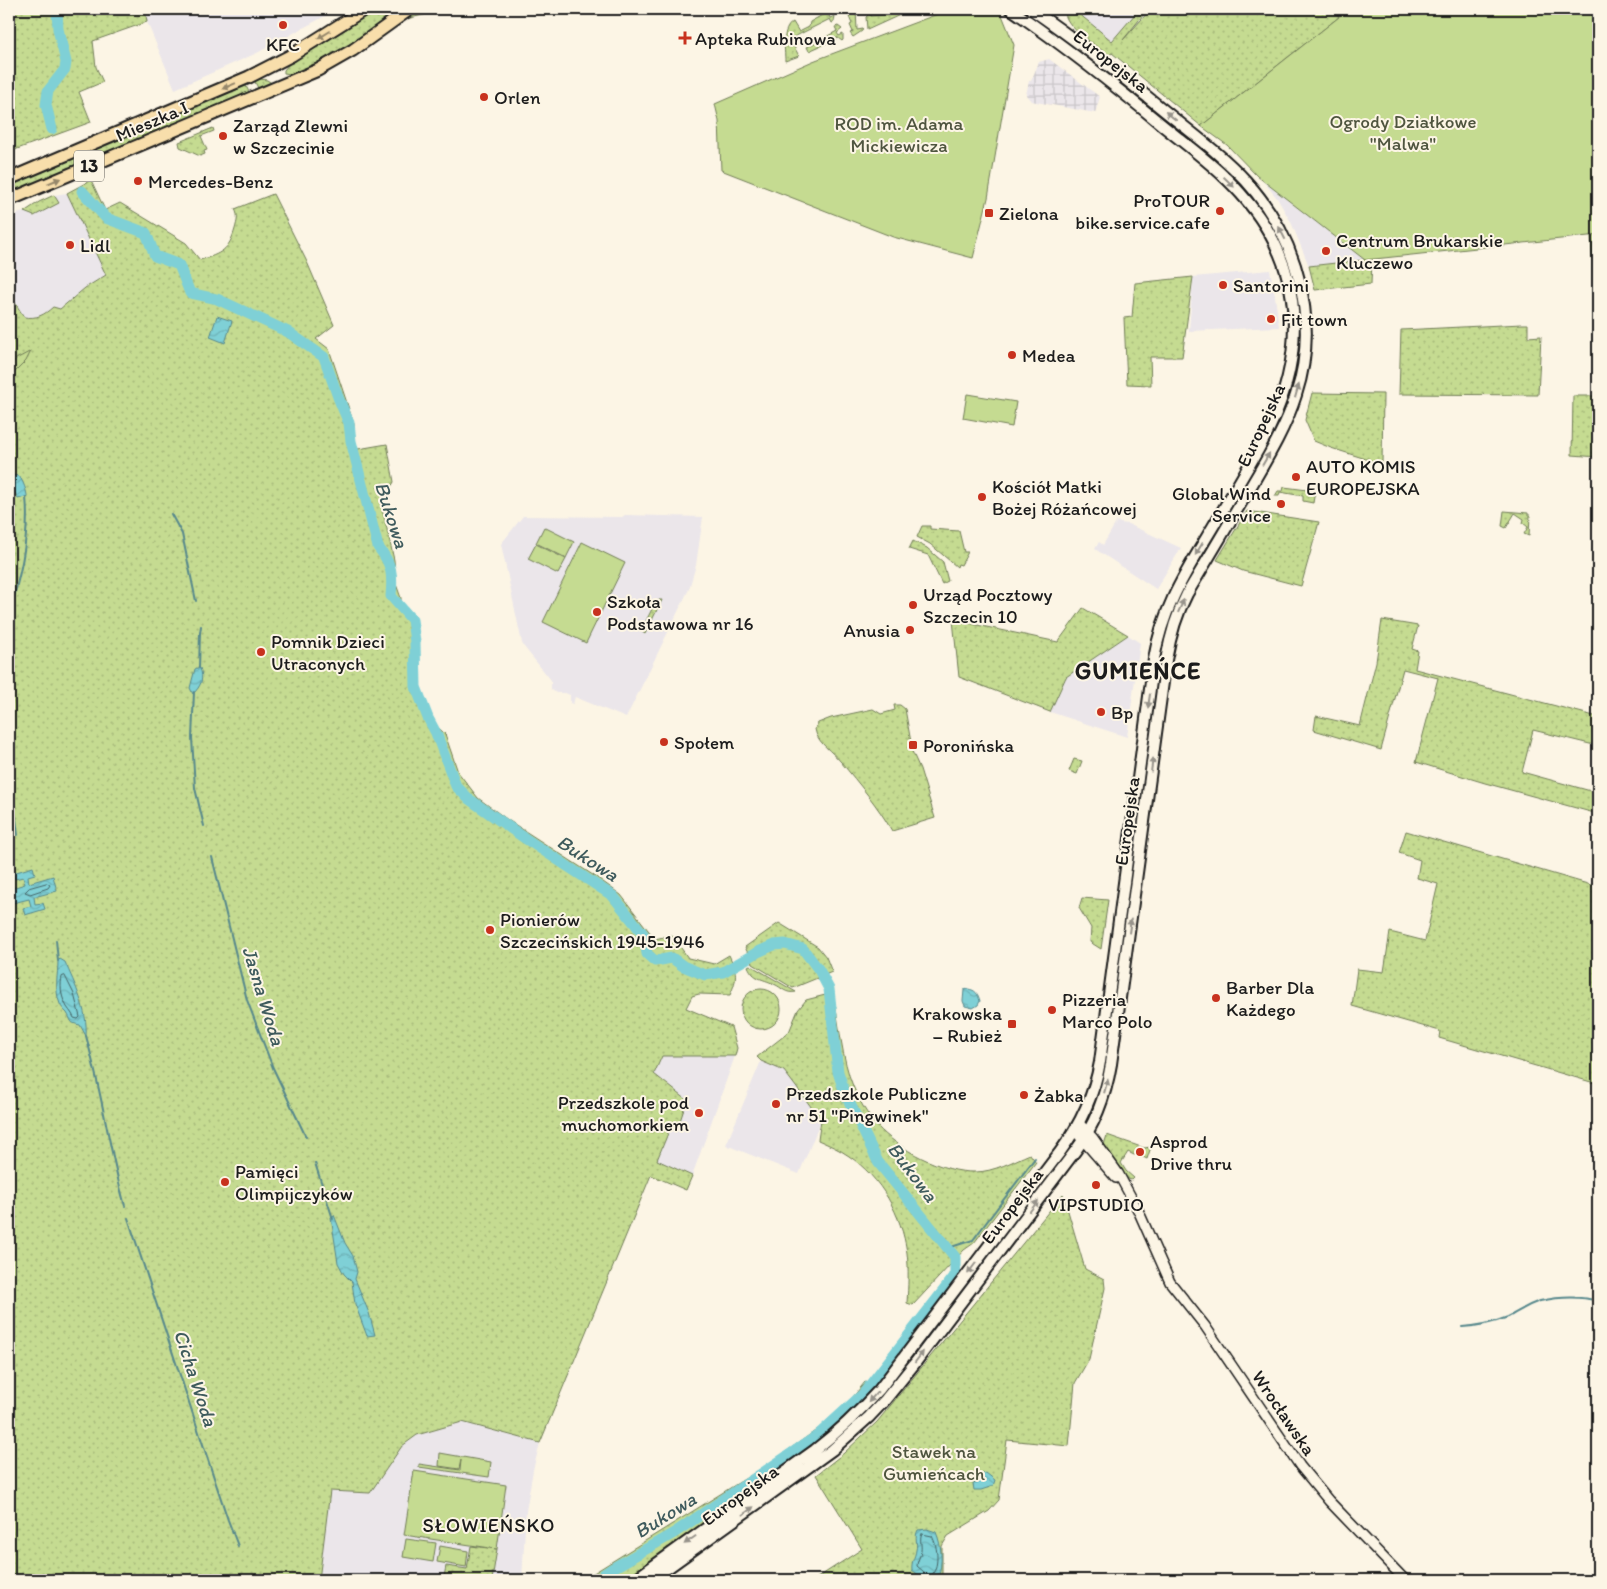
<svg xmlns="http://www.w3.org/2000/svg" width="1607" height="1589" viewBox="0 0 1607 1589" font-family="Itim,sans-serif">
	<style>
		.built { fill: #ebe6ea }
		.industrial { fill: url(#industrial-grid) }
		.grass { fill: url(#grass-dots); stroke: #707c56 }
		.forest { fill: url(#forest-crowns); stroke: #707c56 }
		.garden { fill: #c5db91; stroke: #707c56 }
		.water { fill: url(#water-waves); stroke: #57888c }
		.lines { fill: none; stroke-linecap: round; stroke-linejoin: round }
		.shore { stroke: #446466; stroke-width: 1 }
		.stream { stroke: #57888c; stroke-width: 2 }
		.river { stroke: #7fd0d6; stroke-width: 11 }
		.tertiary-casing { stroke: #1c1c1c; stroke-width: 12 }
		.secondary-casing { stroke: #1c1c1c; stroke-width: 14 }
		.primary-casing { stroke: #1c1c1c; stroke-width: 15 }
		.tertiary { stroke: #fcf5e5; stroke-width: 9 }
		.secondary { stroke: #fcf5e5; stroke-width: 10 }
		.primary { stroke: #f8deab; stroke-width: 11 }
		.oneway { fill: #95876b }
		.oneway2 { fill: #97938b }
		.poi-dot { fill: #c8321e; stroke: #fcf5e5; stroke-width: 2 }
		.labels { text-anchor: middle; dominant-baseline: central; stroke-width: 4; stroke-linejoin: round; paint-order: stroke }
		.shield { fill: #fcf5e5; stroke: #5f5d58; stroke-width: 1 }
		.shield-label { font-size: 18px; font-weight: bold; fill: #1c1c1c }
		.poi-label { font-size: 19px; fill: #1c1c1c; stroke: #fcf5e5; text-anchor: start }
		.street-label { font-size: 19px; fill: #1c1c1c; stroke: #fcf5e5 }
		.park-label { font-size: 19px; fill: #4f553f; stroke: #fcf5e5 }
		.water-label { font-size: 20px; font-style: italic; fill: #3f5b5d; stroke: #fcf5e5 }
		.neighbourhood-label { font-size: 20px; letter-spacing: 1px; fill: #1c1c1c; stroke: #fcf5e5 }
		.district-label { font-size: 24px; font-weight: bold; letter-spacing: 1px; fill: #1c1c1c; stroke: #fcf5e5 }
	</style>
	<defs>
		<pattern id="industrial-grid" width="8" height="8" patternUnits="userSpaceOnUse" patternTransform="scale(1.25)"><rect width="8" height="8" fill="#ebe6ea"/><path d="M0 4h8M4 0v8" fill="none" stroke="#c9c5c8"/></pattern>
		<pattern id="grass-dots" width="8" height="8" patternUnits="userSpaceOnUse" patternTransform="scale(1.25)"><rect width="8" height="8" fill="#c5db91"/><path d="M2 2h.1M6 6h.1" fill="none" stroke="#a9bb7c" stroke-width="1.8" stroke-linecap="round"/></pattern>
		<pattern id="forest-crowns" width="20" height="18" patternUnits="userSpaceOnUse" patternTransform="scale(1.25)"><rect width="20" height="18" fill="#c5db91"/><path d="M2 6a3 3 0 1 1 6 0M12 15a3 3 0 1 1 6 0" fill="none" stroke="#a9bb7c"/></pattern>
		<pattern id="water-waves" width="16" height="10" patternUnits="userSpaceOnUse" patternTransform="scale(1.25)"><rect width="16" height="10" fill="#7fd0d6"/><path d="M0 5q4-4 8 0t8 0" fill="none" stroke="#6db2b7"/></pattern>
	</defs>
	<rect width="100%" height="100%" fill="#fcf5e5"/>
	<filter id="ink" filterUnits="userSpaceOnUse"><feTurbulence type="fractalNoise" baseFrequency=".02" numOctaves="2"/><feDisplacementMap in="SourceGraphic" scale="10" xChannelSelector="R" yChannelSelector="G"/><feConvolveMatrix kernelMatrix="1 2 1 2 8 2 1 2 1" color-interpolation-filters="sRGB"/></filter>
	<g filter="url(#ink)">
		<path class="built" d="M145 9 235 10 338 9 257 53 175 89 147 22Z
			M1065 9H1151L1112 53Z
			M1263 181 1365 260 1309 266 1291 222 1277 198Z
			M67 193 106 275 85 288 60 309 53 307 42 316 30 318 24 317 12 298 9 296V216L24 212 39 202 54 195Z
			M1270 270 1275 296 1279 327 1189 331 1193 277Z
			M625 515 703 517 696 565 689 589 626 718 575 697 573 704 570 703V695L565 693H556L551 689V680L524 647 522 643 501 544 523 516 622 517Z
			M1117 521 1120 523 1128 524 1181 548 1156 589 1095 549 1099 542 1103 545Z
			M1128 635 1140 643 1127 737 1050 712 1066 677Z
			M662 1056H735L692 1176 657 1160 671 1126 678 1127 654 1074Z
			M761 1061 784 1071 821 1120 799 1174 726 1145Z
			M462 1422 540 1443 533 1470 526 1511 522 1580H319L330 1491 370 1493 402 1446 417 1435Z"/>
		<path class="industrial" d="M1049 59 1100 97 1095 113 1031 101 1026 95 1029 81H1031L1039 62Z"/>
		<path class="grass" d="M9 9H145L147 22 93 41 96 67 103 82 79 92 91 122 9 152Z
			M375 9H404L355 45 296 75 284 73V70L289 64 348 28Z
			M417 9H427V14L402 20Z
			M825 9H829L832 11 828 13 830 18 835 16 834 22 832 23 830 19 790 39 799 56 785 61C785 49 781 29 793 22L799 32 809 27 810 22 824 14Z
			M856 9 857 30 863 29 862 31 853 37 850 33 853 32 850 25 852 24 848 14 850 10Z
			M913 9 867 30V29L866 17 872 11 870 16 892 14 896 10Z
			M1065 9H1081L1078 13 1112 41 1136 13 1139 15 1144 9H1148L1123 40 1151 9H1335L1339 17 1201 126 1112 53 1109 55C1096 46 1062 26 1065 9Z
			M838 26 842 29 837 33 839 36 843 34V40L842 41 838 38 809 51 807 47 837 31 835 27Z
			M260 79 267 80 273 84 259 90 254 80Z
			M245 84 250 94 9 196V184Z
			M213 128 214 131 201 136 207 150 204 151 205 154 200 156 180 147 179 142Z
			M91 180 105 210 120 203 186 243 200 260C221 254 229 250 235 229 237 221 239 217 235 209L273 194 307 262 334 325 316 339 329 349 354 424V439L358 449 387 444 394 482 381 503 394 560 396 584 401 598V609L410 622 415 642 416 687 428 718 445 734 458 772 478 798 508 820 599 879 621 895 655 939 672 935 688 958 714 964 729 955C737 972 738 977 730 995L699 994 692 996 686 1008 731 1027 737 1048 735 1056H662L654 1074 687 1100 678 1127 671 1126 657 1160 692 1176 686 1190 651 1175 540 1443 462 1422 417 1435 402 1446 370 1493 330 1491 319 1580H9V296L12 298 24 317C37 319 44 315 53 307L60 309 85 288 106 275 67 193Z
			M54 195 59 203 34 216 24 212 39 202Z
			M1598 235V303H1595L1591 236Z
			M1372 259 1371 284 1315 290 1309 266Z
			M1193 277 1182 357H1150L1151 385 1127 384 1124 318 1132 317 1135 283Z
			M1522 324H1528V337L1541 336 1538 395 1399 394 1401 330Z
			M1312 393 1383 394 1382 464 1331 448 1314 441 1305 420Z
			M1573 396H1598V457L1572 455Z
			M1284 487 1315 491 1313 503 1303 501V496L1280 492 1279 496H1275L1278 491H1283Z
			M1247 511 1319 522 1301 586 1243 571 1217 560Z
			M1504 511 1528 513V515H1530L1529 536 1524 534 1528 527 1523 523 1524 519 1515 513 1506 528 1502 526Z
			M922 526H930V529L959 531 964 552H968L961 565 958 564 957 567 930 544 917 537Z
			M913 541 927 548 943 562 948 581 942 584 928 555 909 549Z
			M659 600H662L645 634 641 631 655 603Z
			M1083 608 1128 635 1066 677 1050 712 959 677 953 620 1058 642Z
			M1382 620 1418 626 1412 649 1418 651 1415 669 1598 717V746L1533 730 1522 772 1598 793V814L1485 783 1416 762 1438 678 1403 669 1381 750 1314 730 1316 716 1360 726 1376 662Z
			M894 705H900L905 709 912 748 911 749 920 769 935 818 892 831C878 806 859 784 841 762 832 751 817 743 815 729L818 723 831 718 873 709 881 714 895 710Z
			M1074 759 1082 761 1077 774 1069 771Z
			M1406 831 1598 887V1084L1439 1038 1440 1031 1352 1006 1357 969 1384 972 1390 932 1425 941 1438 884 1417 878 1420 860 1399 853Z
			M1082 898 1108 900 1101 949 1090 942 1091 928 1079 908Z
			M779 923 818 947 826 957 832 972 793 988 753 964 745 947Z
			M750 965 796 992C785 994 783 988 774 984 762 978 754 980 748 966Z
			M741 1009a20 20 0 1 1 40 0a20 20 0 1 1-40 0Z
			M833 993C839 1021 842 1060 853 1086 859 1100 867 1115 877 1126 898 1149 943 1173 975 1172 994 1172 1013 1161 1030 1154L1036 1162 974 1243 964 1250 913 1305 907 1303C908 1287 909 1269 907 1253 902 1215 881 1178 849 1156 839 1149 829 1145 818 1140L821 1120 784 1071 761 1061 757 1057 789 1032 798 1010 806 1000Z
			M1107 1135 1144 1148 1151 1147 1147 1159 1137 1154 1134 1155 1128 1152 1121 1163 1126 1171 1134 1178 1132 1180 1128 1179 1104 1145Z
			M1063 1194 1085 1269 1104 1279 1105 1288 1089 1359 1075 1383 1069 1446 1007 1440 999 1500 989 1511 948 1536 942 1546V1580H814L862 1549 816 1475 844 1453 877 1422Z
			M865 1382 875 1387 859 1405 816 1445 628 1580H576L575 1576 592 1574 767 1465 832 1419 845 1407Z
			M471 1546 497 1549 492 1580H465L444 1577 446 1566 467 1569Z"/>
		<path class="forest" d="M31 351 26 361 9 378V367L16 359Z"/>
		<path class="garden" d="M951 9H995L1002 15 1014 45 988 198 973 258 893 237 721 170 719 121 715 104 813 61Z
			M1335 9H1598V235L1365 260 1257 176 1227 145 1201 126 1339 17Z
			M967 394 1016 402 1012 427 963 418Z
			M544 527 574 542 566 558 536 543Z
			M582 542 625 563 586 643 543 622Z
			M536 544 566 559 558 574 528 559Z
			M440 1453 491 1462 489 1477 419 1467V1464L460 1470 461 1460 459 1469 439 1466Z
			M414 1471 506 1485 497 1549 404 1535Z
			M406 1539 436 1543 433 1562 403 1557Z
			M440 1546 468 1551 466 1567 437 1562Z"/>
		<path class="water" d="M217 316 232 321 225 343 210 337Z
			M12 475 19 476C22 479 28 493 27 498L25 497 18 499 10 483V477Z
			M197 668H200C204 679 201 686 193 694L190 688 195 669Z
			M33 867 35 874 28 876 29 883 53 876 57 891 34 897 35 904 43 903 45 909 25 915 23 908 31 906 29 899 9 904V889L25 884 23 877 15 879 13 873Z
			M60 959 65 962C75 985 88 1010 86 1036L80 1025C69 1023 72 1021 67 1013 64 1010 61 1007 60 1004 54 989 58 975 58 961Z
			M968 989C976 990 978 994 980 1001L978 1005 973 1008 965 1006 963 1001 964 990Z
			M334 1215 345 1243 353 1256 357 1272 355 1279 369 1313 375 1335 367 1336 355 1304 352 1282 344 1274 338 1263 331 1217Z
			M986 1473 995 1480 993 1486 981 1490H974L973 1484 979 1482 983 1474Z
			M927 1529 936 1532C942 1547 943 1562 938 1578L925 1580 912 1570C911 1561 915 1558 916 1550 918 1543 914 1537 918 1530Z"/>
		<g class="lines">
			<path class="shore" d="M47 883 50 885 48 888 30 894 25 892 29 888Z
				M65 976 74 994 80 1017 78 1019 74 1018C72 1012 67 1009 65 1003 61 996 60 984 62 977Z
				M922 1534 932 1536C938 1547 940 1568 930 1577L917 1566C917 1560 921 1556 921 1551 922 1544 919 1540 922 1534Z"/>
			<path class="stream" d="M171 514 182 534 196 601
				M9 612C21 575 30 536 26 497
				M9 621 10 629
				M9 648 11 632
				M199 668 200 633 201 626
				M194 692 192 738 195 788 204 826
				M9 765 18 835
				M212 857 247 1000 273 1068 306 1137
				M56 940 58 961
				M86 1036C102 1092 109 1150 125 1206
				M315 1163 333 1219
				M128 1218 228 1520 238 1546
				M948 1248 973 1240 1035 1158
				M1462 1327C1479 1326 1493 1323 1508 1317 1518 1312 1529 1304 1540 1301 1559 1297 1580 1296 1598 1301"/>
			<path class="river" d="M52 129 46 105 48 91 65 69 66 62 58 29 57 9
				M82 191 106 218 146 233 155 256 179 265 190 293 217 299 288 332 324 357 338 397 349 423 351 441 378 547C392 564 393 574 391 596L412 620 415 642 416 687 428 718 436 733 456 786 469 799 526 839 613 896 644 935 647 954 655 961 672 958 683 966 705 975 723 972 758 952 774 945 785 944 803 949 819 970 829 989 838 1072 845 1093 878 1162 955 1257V1276L864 1393 817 1436 674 1533 613 1568 604 1574 599 1580"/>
			<defs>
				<path id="tertiary" d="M1079 1123 1093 1138 1118 1173 1138 1210 1170 1282 1205 1326 1300 1466 1329 1501 1405 1580
					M1075 1131 1116 1178"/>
				<path id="secondary" d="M634 1580 815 1450C838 1432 859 1412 879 1390L1060 1152C1080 1125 1094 1096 1100 1062L1154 659C1162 612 1181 580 1205 540 1223 510 1241 480 1258 450 1307 364 1310 271 1241 194 1218 168 1189 147 1162 125 1113 84 1063 45 1011 9
					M651 1580 832 1450 869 1417 885 1400 915 1363 1076 1150C1095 1125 1106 1094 1111 1064L1166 660C1170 637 1176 615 1187 594 1207 560 1227 527 1247 493 1265 462 1285 430 1296 395 1320 321 1298 238 1246 181 1222 155 1193 134 1166 112 1122 76 1078 41 1031 9"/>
				<path id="primary" d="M9 179 249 77 292 55 365 9
					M9 200 318 70 353 50 410 9"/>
			</defs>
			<use href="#tertiary" class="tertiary-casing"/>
			<use href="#secondary" class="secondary-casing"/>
			<use href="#primary" class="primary-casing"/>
			<use href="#tertiary" class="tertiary"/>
			<use href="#secondary" class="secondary"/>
			<use href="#primary" class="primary"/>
		</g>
		<defs><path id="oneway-solid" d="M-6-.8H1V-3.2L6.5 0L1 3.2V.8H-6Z" transform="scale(1.25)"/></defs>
		<g class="oneway">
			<use href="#oneway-solid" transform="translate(324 35) rotate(148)"/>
			<use href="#oneway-solid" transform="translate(229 86) rotate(157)"/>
			<use href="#oneway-solid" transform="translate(54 181) rotate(-23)"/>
		</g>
		<g class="oneway2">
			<use href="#oneway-solid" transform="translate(1171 116) rotate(-141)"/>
			<use href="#oneway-solid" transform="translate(1229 182) rotate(44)"/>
			<use href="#oneway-solid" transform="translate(1282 233) rotate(-117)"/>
			<use href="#oneway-solid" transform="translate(1297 391) rotate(-74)"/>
			<use href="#oneway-solid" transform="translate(1266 459) rotate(-60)"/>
			<use href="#oneway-solid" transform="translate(1199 549) rotate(121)"/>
			<use href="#oneway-solid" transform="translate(1181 606) rotate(-66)"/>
			<use href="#oneway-solid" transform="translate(1149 701) rotate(98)"/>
			<use href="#oneway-solid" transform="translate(1152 765) rotate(-82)"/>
			<use href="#oneway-solid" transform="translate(1130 926) rotate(-82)"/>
			<use href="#oneway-solid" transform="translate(1106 1086) rotate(-75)"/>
			<use href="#oneway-solid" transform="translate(1034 1206) rotate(-53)"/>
			<use href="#oneway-solid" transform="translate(972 1268) rotate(127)"/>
			<use href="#oneway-solid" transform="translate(919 1357) rotate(-53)"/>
			<use href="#oneway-solid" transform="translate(873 1397) rotate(131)"/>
			<use href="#oneway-solid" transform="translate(748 1511) rotate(-36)"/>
			<use href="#oneway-solid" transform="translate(690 1540) rotate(145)"/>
		</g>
	</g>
	<g class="poi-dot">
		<circle cx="283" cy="25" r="5"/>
		<path d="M682.5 30.5h5v5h5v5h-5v5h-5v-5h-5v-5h5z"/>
		<circle cx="484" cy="97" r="5"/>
		<circle cx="223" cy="136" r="5"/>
		<circle cx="138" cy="181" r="5"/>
		<circle cx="1220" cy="211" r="5"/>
		<rect x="984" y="208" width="10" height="10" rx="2.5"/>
		<circle cx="70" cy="245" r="5"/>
		<circle cx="1326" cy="251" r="5"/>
		<circle cx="1223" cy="285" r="5"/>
		<circle cx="1271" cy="319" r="5"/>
		<circle cx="1012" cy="355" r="5"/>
		<circle cx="1296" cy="477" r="5"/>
		<circle cx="982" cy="497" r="5"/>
		<circle cx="1281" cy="504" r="5"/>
		<circle cx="913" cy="605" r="5"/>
		<circle cx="597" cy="612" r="5"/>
		<circle cx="910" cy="630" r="5"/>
		<circle cx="261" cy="652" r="5"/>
		<circle cx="1101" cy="712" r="5"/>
		<circle cx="664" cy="742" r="5"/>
		<rect x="908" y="740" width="10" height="10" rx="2.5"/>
		<circle cx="490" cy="930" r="5"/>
		<circle cx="1216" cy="998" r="5"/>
		<circle cx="1052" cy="1010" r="5"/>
		<rect x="1007" y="1019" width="10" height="10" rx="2.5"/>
		<circle cx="1024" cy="1095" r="5"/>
		<circle cx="776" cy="1104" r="5"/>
		<circle cx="699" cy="1113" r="5"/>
		<circle cx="1140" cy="1152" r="5"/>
		<circle cx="225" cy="1182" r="5"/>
		<circle cx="1096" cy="1185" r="5"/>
	</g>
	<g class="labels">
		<rect class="shield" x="74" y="150.5" width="30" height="31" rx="4"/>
		<g class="shield-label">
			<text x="89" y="166">13</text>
		</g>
		<g class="poi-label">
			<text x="695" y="38">Apteka Rubinowa</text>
			<text x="283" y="44" text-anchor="middle">KFC</text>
			<text x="494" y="97">Orlen</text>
			<text x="233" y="125">Zarząd Zlewni<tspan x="233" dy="22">w Szczecinie</tspan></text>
			<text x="148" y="181">Mercedes-Benz</text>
			<text x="1210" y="200" text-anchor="end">ProTOUR<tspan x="1210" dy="22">bike.service.cafe</tspan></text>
			<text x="999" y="213">Zielona</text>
			<text x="1336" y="240">Centrum Brukarskie<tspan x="1336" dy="22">Kluczewo</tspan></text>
			<text x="80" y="245">Lidl</text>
			<text x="1233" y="285">Santorini</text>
			<text x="1281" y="319">Fit town</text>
			<text x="1022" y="355">Medea</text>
			<text x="1306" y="466">AUTO KOMIS<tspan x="1306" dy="22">EUROPEJSKA</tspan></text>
			<text x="992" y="486">Kościół Matki<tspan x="992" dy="22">Bożej Różańcowej</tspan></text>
			<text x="1271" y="493" text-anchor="end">Global Wind<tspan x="1271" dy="22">Service</tspan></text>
			<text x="923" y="594">Urząd Pocztowy<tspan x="923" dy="22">Szczecin 10</tspan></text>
			<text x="607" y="601">Szkoła<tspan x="607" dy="22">Podstawowa nr 16</tspan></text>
			<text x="900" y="630" text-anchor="end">Anusia</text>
			<text x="271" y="641">Pomnik Dzieci<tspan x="271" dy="22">Utraconych</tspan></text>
			<text x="1111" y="712">Bp</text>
			<text x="674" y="742">Społem</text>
			<text x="923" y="745">Poronińska</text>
			<text x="500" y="919">Pionierów<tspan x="500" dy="22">Szczecińskich 1945-1946</tspan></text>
			<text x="1226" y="987">Barber Dla<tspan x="1226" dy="22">Każdego</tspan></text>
			<text x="1062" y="999">Pizzeria<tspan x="1062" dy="22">Marco Polo</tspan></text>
			<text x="1002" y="1013" text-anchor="end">Krakowska<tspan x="1002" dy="22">– Rubież</tspan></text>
			<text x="786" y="1093">Przedszkole Publiczne<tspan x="786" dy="22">nr 51 "Pingwinek"</tspan></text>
			<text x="1034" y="1095">Żabka</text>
			<text x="689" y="1102" text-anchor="end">Przedszkole pod<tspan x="689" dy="22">muchomorkiem</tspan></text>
			<text x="1150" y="1141">Asprod<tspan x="1150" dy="22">Drive thru</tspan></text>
			<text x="235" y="1171">Pamięci<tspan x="235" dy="22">Olimpijczyków</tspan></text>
			<text x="1096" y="1204" text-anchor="middle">VIPSTUDIO</text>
		</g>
		<g class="street-label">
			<text transform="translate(1111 61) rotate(38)">Europejska</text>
			<text transform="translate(152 121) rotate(-23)">Mieszka I</text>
			<text transform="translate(1261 425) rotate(-65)">Europejska</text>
			<text transform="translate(1127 821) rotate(-82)">Europejska</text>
			<text transform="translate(1012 1206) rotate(-53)">Europejska</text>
			<text transform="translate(1284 1413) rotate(56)">Wrocławska</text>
			<text transform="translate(740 1495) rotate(-36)">Europejska</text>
		</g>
		<g class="park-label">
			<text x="1403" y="121">Ogrody Działkowe<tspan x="1403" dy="22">"Malwa"</tspan></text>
			<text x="899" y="123">ROD im. Adama<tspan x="899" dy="22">Mickiewicza</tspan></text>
			<text x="934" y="1451">Stawek na<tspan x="934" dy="22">Gumieńcach</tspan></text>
		</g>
		<g class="water-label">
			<text transform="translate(392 515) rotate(72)">Bukowa</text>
			<text transform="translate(588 858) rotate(33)">Bukowa</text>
			<text transform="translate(264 996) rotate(73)">Jasna Woda</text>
			<text transform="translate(913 1172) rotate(53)">Bukowa</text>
			<text transform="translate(196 1378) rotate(72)">Cicha Woda</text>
			<text transform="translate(665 1515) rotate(-32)">Bukowa</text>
		</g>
		<g class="neighbourhood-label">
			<text x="489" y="1525">SŁOWIEŃSKO</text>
		</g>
		<g class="district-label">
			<text x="1138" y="670">GUMIEŃCE</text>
		</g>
	</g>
	<rect width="1607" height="1589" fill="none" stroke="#fcf5e5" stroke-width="30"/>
	<rect x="15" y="15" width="1577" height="1559" fill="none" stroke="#1c1c1c" stroke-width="2" filter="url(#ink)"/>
</svg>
